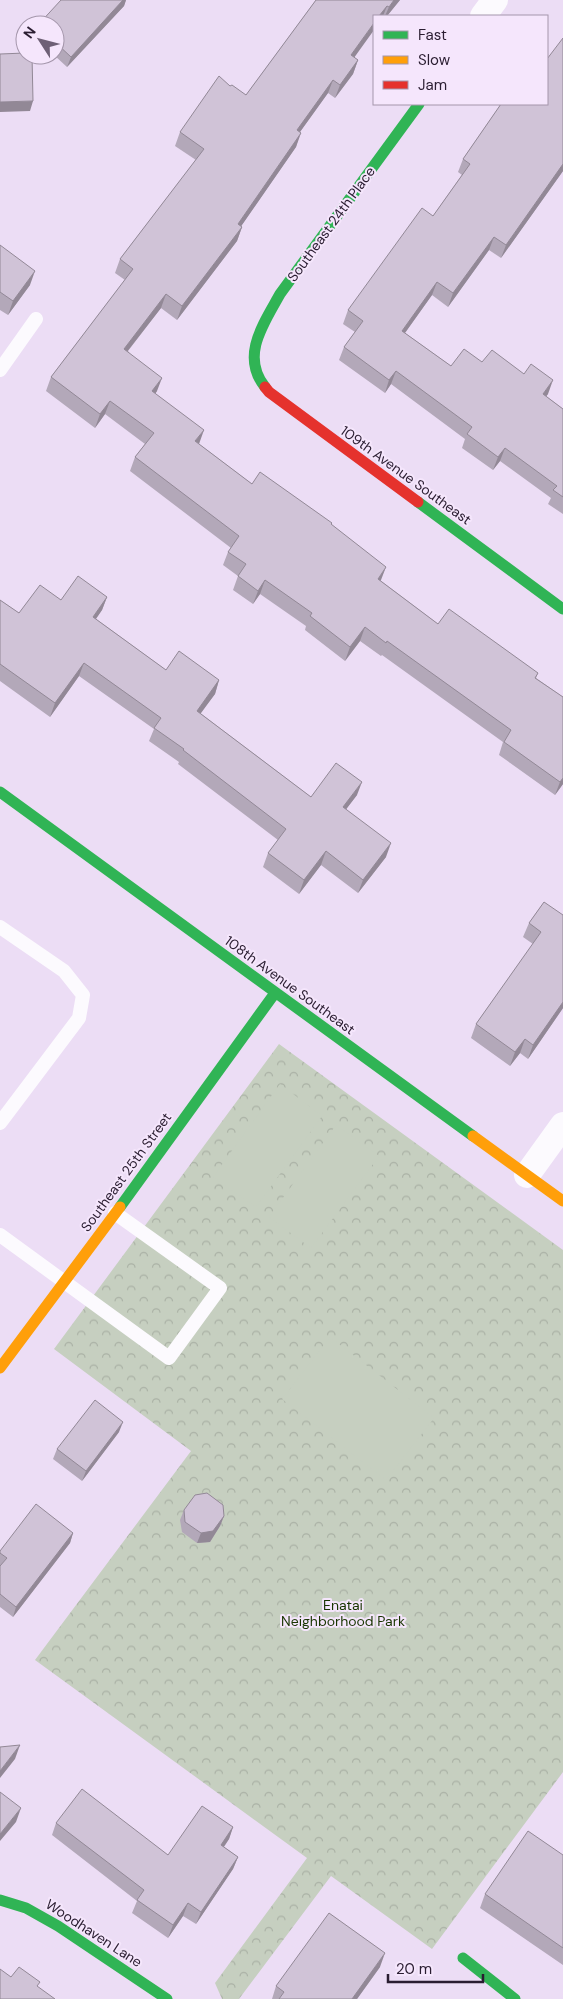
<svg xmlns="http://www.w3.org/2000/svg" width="563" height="1999" viewBox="0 0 563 1999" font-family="'DM Sans',sans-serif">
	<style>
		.park { fill: url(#park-crowns) }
		.garden { fill: #c6cfc0 }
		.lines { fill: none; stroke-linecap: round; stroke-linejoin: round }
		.lane { stroke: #fcfafe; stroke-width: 14 }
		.street { stroke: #fcfafe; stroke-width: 26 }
		.fast { stroke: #30b455; stroke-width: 11 }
		.slow { stroke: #ff9f0a; stroke-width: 11 }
		.jam { stroke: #e5322d; stroke-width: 11 }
		.wall { fill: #b3a8b9 }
		.shaded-wall { fill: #928896 }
		.building { fill: #d0c3d7; stroke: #928896 }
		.labels { text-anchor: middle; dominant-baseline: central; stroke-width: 4; stroke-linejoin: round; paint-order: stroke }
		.street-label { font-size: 14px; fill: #2a1d31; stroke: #f5e6fc }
		.park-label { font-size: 14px; fill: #183500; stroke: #f5e6fc }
	</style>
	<defs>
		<pattern id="park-crowns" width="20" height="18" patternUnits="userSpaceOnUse" patternTransform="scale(1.25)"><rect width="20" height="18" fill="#c6cfc0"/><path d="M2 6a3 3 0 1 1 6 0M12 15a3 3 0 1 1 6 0" fill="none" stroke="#aab1a5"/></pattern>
	</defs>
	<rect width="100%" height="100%" fill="#ecddf5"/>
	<path class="park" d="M279 1044 563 1250V1772L432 1949 331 1876 239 1999H222L215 1983 307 1858 35 1660 191 1451 54 1349Z"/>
	<path class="garden" d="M280 1084 322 1116 256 1207 213 1177Z
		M336 1125 379 1156 311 1248 269 1217Z
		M330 1337 434 1418 386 1480 282 1399Z"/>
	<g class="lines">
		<path class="lane" d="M0 370 36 319
			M0 927 64 971 83 995 79 1018 0 1123
			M0 1235 169 1358 220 1288 115 1213"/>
		<path class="street" d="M483 16 495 0
			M527 1175 563 1125"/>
		<path class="fast" d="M265 387C240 356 264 323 280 294L419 104
			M418 502 563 609
			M0 792 473 1136
			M120 1207 275 993
			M0 1900 26 1908 58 1926 167 1999
			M463 1958 515 1999"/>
		<path class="slow" d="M473 1136 563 1201
			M0 1368 120 1207"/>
		<path class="jam" d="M265 387 269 392 418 502"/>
	</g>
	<path class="wall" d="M61 0H126L124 6 67 67 54 55H55V25Z
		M316 0H400L387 16H374L354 57 358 60 353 74 335 98 328 93 300 132 296 147 241 226 242 227 237 241 177 320 161 308 128 351 157 391 155 394 199 444 252 484 331 525 381 581 438 624 538 673 536 678 563 697V784L555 795 499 755 503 742 382 655 381 656 360 641 345 661 305 630 306 626 260 594 253 604 233 590 238 576 223 565 228 552 231 548 130 471 135 457 145 444 105 414 95 428 46 391 51 377 125 280 115 273 120 259 196 160 175 146 180 132 230 86 246 95Z
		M563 38V171L501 258 489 250 448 307 432 295 405 333 451 366 482 362 548 394 546 396 563 409V514L548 504 551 498 500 461 493 470 462 448 465 439 391 384 385 393 339 360 344 347 355 332 343 324 348 310 433 216 462 175 458 172 463 159 499 107 500 104H547Z
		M0 245 30 285 8 315 0 310Z
		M107 597 102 610 96 619 166 670 219 680 215 694 200 713 311 797 357 795 346 809 386 857 358 893 321 865 299 894 263 867 268 853 278 840 178 764 179 762 149 741 154 729 79 676 50 717 0 681V600L19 613 61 600Z
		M544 902 563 1008 528 1059 520 1053 510 1066 471 1038 476 1024 533 944 523 937 529 923Z
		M119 1432 82 1481 53 1459 57 1449Z
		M184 1510 224 1516 220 1526 210 1542 197 1543 182 1532 180 1520Z
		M73 1533 70 1543 13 1617 0 1607V1551Z
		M56 1823 168 1855 233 1827 229 1839 224 1847 238 1857 233 1869 196 1924 183 1916 168 1938 132 1913 137 1901 52 1835Z
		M563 1855V1965L480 1908 485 1894Z
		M380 1967 357 1999H272L276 1986Z"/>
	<path class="shaded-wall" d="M123 0H126L124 6 67 67 71 57Z
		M394 0H400L387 16H385L389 7Z
		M387 6 383 16H379Z
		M374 23V30L346 69 351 55Z
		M358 60 353 74 335 98 340 85Z
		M333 80 328 93 292 143 297 130Z
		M33 101 30 111 0 112V102Z
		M301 133 296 147 233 238 238 224Z
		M563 164V171L501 258 506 245Z
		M242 227 237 241 177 320 182 306Z
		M494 237 489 250 448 307 453 293Z
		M35 271 30 285 8 315 13 301Z
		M437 282 432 295 397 344 402 331Z
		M166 294 161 308 119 362 124 349Z
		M396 371 391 384 385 393 389 380Z
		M162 378 157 391 147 405 152 391Z
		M553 380 548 394 538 407 543 394Z
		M110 401 105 414 95 428 100 414Z
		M204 430 199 444 195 441Z
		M505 448 500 461 493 470 498 457Z
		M386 567 381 580 373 592 378 579Z
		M265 580 260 594 253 604 258 591Z
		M107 597 102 610 88 630 93 617Z
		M365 627 360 641 345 661 350 647Z
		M84 663 79 676 50 717 55 703Z
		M219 680 215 694 193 724 197 711Z
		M563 778V784L555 795 560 782Z
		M362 782 357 795 338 820 343 807Z
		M391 843 386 857 358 893 363 880Z
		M326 851 321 865 299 894 304 880Z
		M563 1002V1008L528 1059 533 1045Z
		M525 1039 520 1053 510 1066 515 1052Z
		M123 1422 119 1432 82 1481 86 1471Z
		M224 1516 220 1526 210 1542 197 1543 201 1533Z
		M73 1533 70 1543 13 1617 16 1607Z
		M20 1745 15 1759 0 1778V1771Z
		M21 1808 16 1822 0 1841V1834Z
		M233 1827 229 1839 216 1858 221 1845Z
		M238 1857 233 1869 196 1924 201 1912Z
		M188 1903 183 1916 168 1938 173 1925Z
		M385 1953 380 1967 357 1999H352Z"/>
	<path class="building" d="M61 0H123L71 57 55 42V25H38Z
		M316 0H394L389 7 387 6 379 16H374V23L351 55 358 60 340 85 333 80 297 130 301 133 238 224 242 227 182 306 166 294 124 349 162 378 152 391 204 430 195 441 252 484 260 472 332 523 331 524 386 567 378 579 438 624 449 609 538 673 535 678 563 697V778L560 782 504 742 511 730 387 641 386 643 365 627 350 647 310 616 312 613 265 580 258 591 238 576 246 564 228 552 239 536 135 457 154 433 110 401 100 414 51 377 133 269 120 259 204 149 180 132 219 76 230 86 232 85 246 95Z
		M563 38V164L506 245 494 237 453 293 437 282 402 331 451 366 464 349 482 362 492 350 524 374 531 364 553 380 543 394 563 409V497L553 490 557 486 505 448 498 457 467 434 472 427 396 371 389 380 344 347 363 321 348 310 422 208 433 216 470 164 463 159 501 104H547V59Z
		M25 53V55H32L33 101 0 102V54Z
		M0 245 35 271 13 301 0 292Z
		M78 576 107 597 93 617 166 670 179 651 219 680 197 711 311 797 336 763 362 782 343 807 391 843 363 880 326 851 304 880 268 853 286 829 183 750 184 749 154 728 161 718 84 663 55 703 0 664V600L19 613 40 585 61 600Z
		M544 902 563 915V1002L533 1045 525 1039 515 1052 476 1024 541 932 529 923Z
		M95 1400 123 1422 86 1471 57 1449Z
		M207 1493 223 1505 224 1516 213 1531 201 1533 185 1522 184 1510 195 1495Z
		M36 1504 73 1533 16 1607 0 1594V1566L7 1558 0 1553V1551Z
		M20 1745 0 1771V1747Z
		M82 1789 168 1855 202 1806 233 1827 221 1845 238 1857 201 1912 188 1903 173 1925 137 1900 144 1890 56 1823Z
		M0 1792 21 1808 0 1834Z
		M528 1831 563 1855V1948L485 1894Z
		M329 1913 385 1953 352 1999H279L284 1992 276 1986Z
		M19 1967 40 1982 37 1986 55 1999H0V1969L11 1977Z"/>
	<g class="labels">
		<g class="street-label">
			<text transform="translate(331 224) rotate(-54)">Southeast 24th Place</text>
			<text transform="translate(406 475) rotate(36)">109th Avenue Southeast</text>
			<text transform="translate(290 985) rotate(36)">108th Avenue Southeast</text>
			<text transform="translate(126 1172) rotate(-54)">Southeast 25th Street</text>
			<text transform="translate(94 1933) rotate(33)">Woodhaven Lane</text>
		</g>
		<g class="park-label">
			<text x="343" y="1605">Enatai<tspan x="343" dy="16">Neighborhood Park</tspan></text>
		</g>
	</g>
	<rect x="373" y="15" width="175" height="90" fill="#f5e6fc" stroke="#a496ab"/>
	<rect x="383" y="31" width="25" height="8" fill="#30b455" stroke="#a496ab"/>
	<text x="418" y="40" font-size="15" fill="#2a1d31">Fast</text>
	<rect x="383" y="56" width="25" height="8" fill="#ff9f0a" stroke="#a496ab"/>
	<text x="418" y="65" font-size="15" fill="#2a1d31">Slow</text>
	<rect x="383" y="81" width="25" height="8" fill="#e5322d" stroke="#a496ab"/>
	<text x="418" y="90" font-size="15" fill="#2a1d31">Jam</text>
	<g transform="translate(40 40) rotate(306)"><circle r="24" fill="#f5e6fc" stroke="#a496ab"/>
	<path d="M0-4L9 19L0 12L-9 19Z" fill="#6e6076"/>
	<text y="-8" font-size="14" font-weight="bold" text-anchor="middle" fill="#2a1d31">N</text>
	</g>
	<path d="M388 1974v8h95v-8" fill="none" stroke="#2a1d31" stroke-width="2.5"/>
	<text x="396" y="1974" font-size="15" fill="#2a1d31" stroke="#f5e6fc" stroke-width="4" paint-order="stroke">20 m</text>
</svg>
